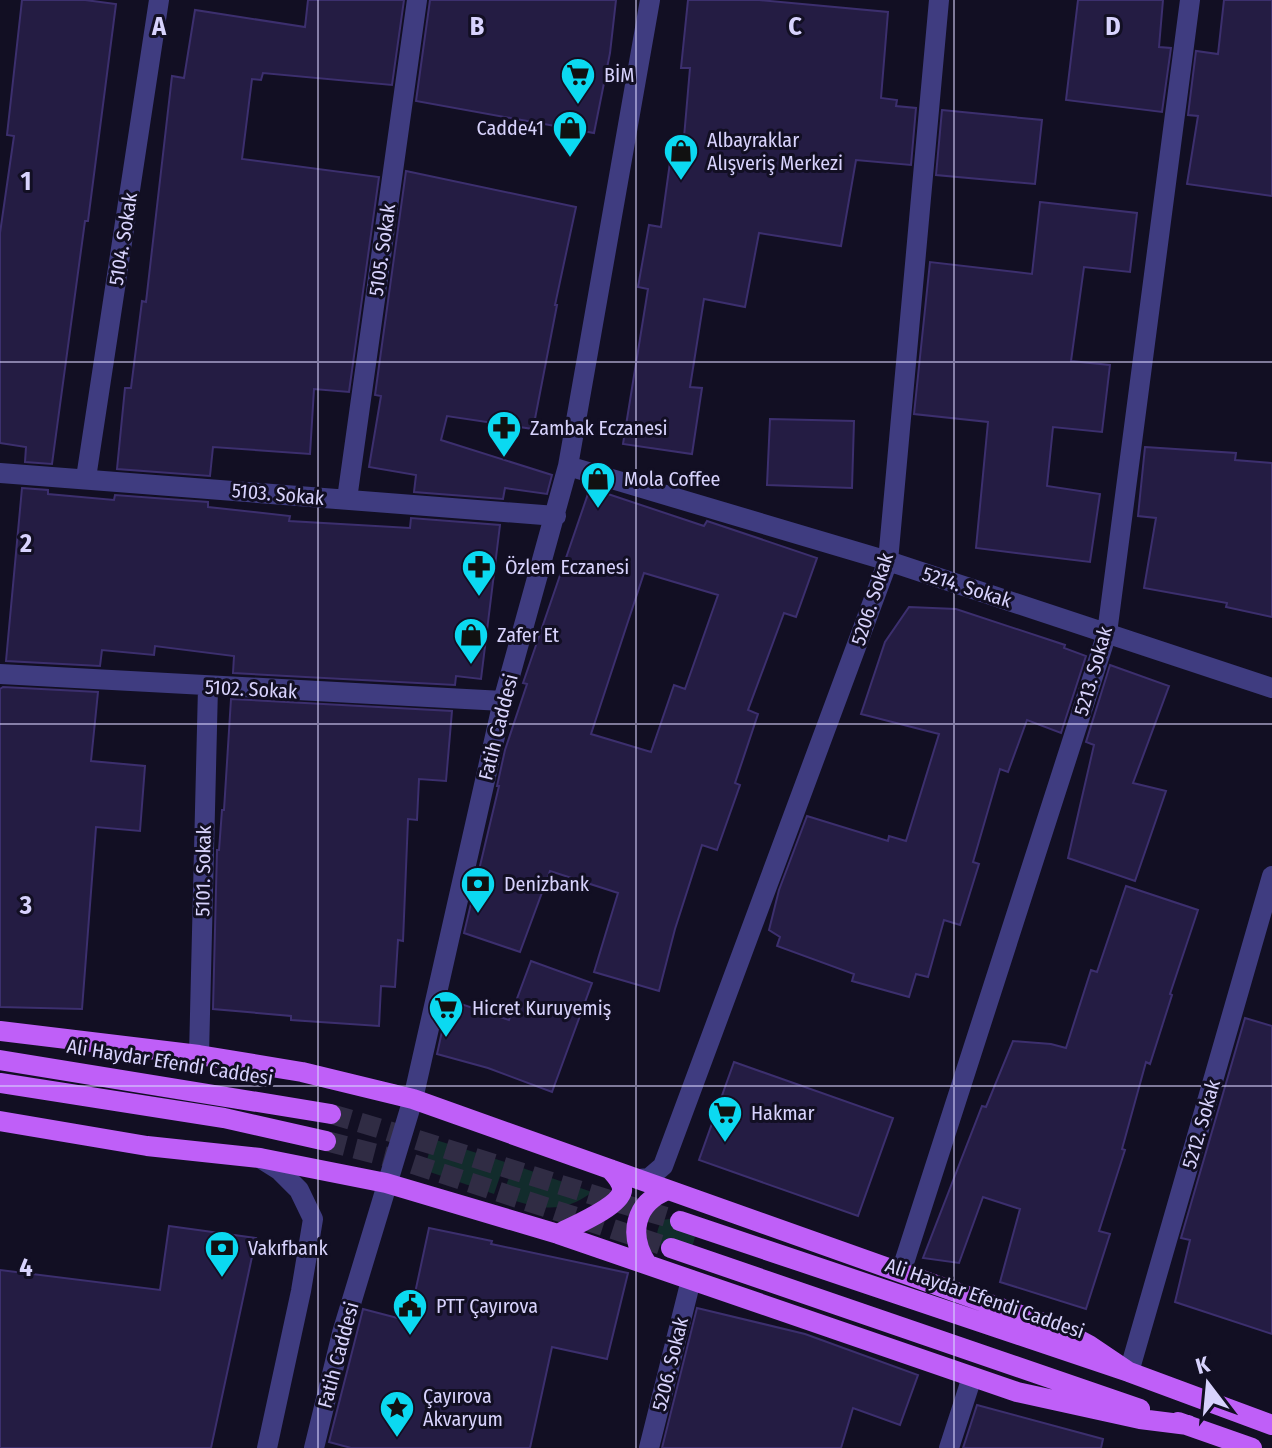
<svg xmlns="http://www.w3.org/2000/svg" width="1272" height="1448" viewBox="0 0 1272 1448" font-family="'Fira Sans Condensed',sans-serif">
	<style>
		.green { fill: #122c2c }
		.building { fill: #241c43; stroke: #3c2f6e; stroke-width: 2; fill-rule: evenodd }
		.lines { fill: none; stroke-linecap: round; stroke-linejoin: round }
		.major-tunnel { stroke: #302c44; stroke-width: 20; stroke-dasharray: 20 10; stroke-linecap: butt }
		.minor { stroke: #3f3c80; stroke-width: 20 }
		.major { stroke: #bf5ff8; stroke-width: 20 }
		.grid { fill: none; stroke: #d8d3fd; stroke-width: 2; stroke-opacity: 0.55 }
		.labels { text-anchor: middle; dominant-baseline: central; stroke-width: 6; stroke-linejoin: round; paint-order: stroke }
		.poi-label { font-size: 20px; fill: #d8d3fd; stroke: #120f23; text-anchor: start }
		.street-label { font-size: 20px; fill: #d8d3fd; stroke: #120f23 }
		.grid-label { font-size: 26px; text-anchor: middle; font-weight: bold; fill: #d8d3fd; stroke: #120f23; stroke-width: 6; stroke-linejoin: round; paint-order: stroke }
	</style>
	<rect width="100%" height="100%" fill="#120f23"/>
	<path class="green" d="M433 1139 505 1162 494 1194 424 1170Z
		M514 1165 592 1192C561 1216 535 1208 502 1196Z
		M676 1218 698 1225 689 1260C668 1251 647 1247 662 1220Z"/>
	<path class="building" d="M22 0H85L116 4 88 221H85L52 464 25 462 26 447 0 443V233L14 136 7 135Z
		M308 0H404L392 85 263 73 261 80 252 79 242 159 379 177 349 392 314 389 310 454 213 447 210 476 117 469 125 388H131L142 301 146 302 172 76 184 78 195 10 305 27Z
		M430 0H616L610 53 594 133 416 101Z
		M688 0H759L888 12 881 98 897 100 896 106 916 108 911 165 856 160 841 246 759 233 745 307 704 299 690 387 702 388 692 454 623 444 648 289 638 287 649 225 661 227 672 148 683 149 690 68H681Z
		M1078 0H1163L1159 47 1171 48 1162 112 1066 100Z
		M1224 0H1272V196L1187 184 1198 116 1188 115 1196 51 1218 54Z
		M942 110 1042 120 1035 184 936 175Z
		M406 171 576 207 555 305H557L533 429 447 416 441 440 552 475 547 494 505 488 503 499 414 492 416 475 369 467 381 396 375 395Z
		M1040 202 1137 213 1130 272 1084 267 1071 361 1110 365 1102 432 1053 427 1047 486 1100 494 1090 562 976 548 988 422 914 414 930 262 1032 274Z
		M770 419 854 421 852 488 767 485Z
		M1145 447 1236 453 1235 460 1272 463V617L1226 607 1227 603 1144 588 1156 518 1138 516Z
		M22 488 48 490V494L114 500 115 495 208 502V507L290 516 289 521 410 528 411 518 500 525 481 679 456 676 455 685 233 673 234 656 155 646 154 655 102 650 100 666 6 661Z
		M590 488 704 526 707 521 817 558 796 617 784 613 748 710 758 714 735 783 740 785 717 850 702 845 675 929 659 991 594 972 618 893 550 871 520 952 464 933 499 786H497L505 750 527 684 523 683ZM644 573 718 595 685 689 674 685 651 752 591 734Z
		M909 607 956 609 1065 645 1064 648 1086 656 1061 733 1027 720 1008 772 1000 769 973 862 979 864 960 925 944 920 928 977 916 974 909 997 852 981 854 974 777 946 780 937 769 930 779 890 807 816 888 841 889 836 906 841 939 734 861 714 885 642Z
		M1110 665 1169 686 1133 783 1166 791 1135 881 1068 858 1094 745 1086 742Z
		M3 687 98 692 91 761 145 766 140 831 96 827 82 1009 0 1007V689Z
		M231 699 452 711 446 781 419 779 417 820 408 819 403 941 398 940 395 987 381 986 379 1026 291 1020V1016L213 1009 217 850H219L222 810H224Z
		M1126 886 1198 910 1170 994 1172 995 1150 1064 1146 1062 1122 1149 1125 1150 1099 1231 1110 1234 1086 1309 1000 1282 1020 1209 983 1197 959 1263 923 1258 982 1106 986 1107 1013 1041 1051 1044 1066 1048 1091 970 1097 972Z
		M531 961 592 983 552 1092 488 1068 437 1054 449 1000 509 1020Z
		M1245 1018 1272 1026V1334L1175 1302 1190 1240 1181 1238Z
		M734 1062 893 1118 858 1216 699 1160Z
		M169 1226 256 1238 211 1448H0V1270L160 1290Z
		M429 1228 492 1241 491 1244 628 1273 607 1359 552 1347 530 1448H351L329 1442 363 1309 409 1321Z
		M697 1308 805 1334 918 1375 900 1425 853 1408 841 1448H662Z
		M977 1405 1103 1439 1101 1448H963Z"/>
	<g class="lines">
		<path class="major-tunnel" d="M331 1114C448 1148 563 1187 680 1221
			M326 1141 407 1162 671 1248"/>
		<path class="minor" d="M568 466 888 561 1272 688
			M0 473 556 516
			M86 478 159 0
			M347 499 417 0
			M0 674 503 701
			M199 1055 208 687
			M260 1158 279 1170 299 1190 313 1219 301 1291 267 1448
			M639 1179 649 1178 663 1166 888 561 939 0
			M901 1272 1107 633 1190 0
			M1129 1372 1272 876
			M314 1448 342 1333 413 1099 503 701 568 466 650 0
			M649 1448 691 1280
			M949 1448 972 1377"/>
		<path class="major" d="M0 1031 199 1055 302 1072 413 1099 1057 1328 1089 1345 1129 1372
			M0 1060 331 1114
			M0 1083 224 1118 326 1141
			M0 1121 147 1146 260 1158 386 1183 558 1234 1017 1392 1140 1419 1188 1425
			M680 1221 1129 1372 1272 1425
			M558 1234C573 1226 619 1207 622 1191 623 1182 615 1175 610 1169
			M671 1248 1140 1409
			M647 1264C628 1235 634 1203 668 1190
			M1178 1422 1252 1448"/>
	</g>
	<path class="grid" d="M318 0V1448M636 0V1448M954 0V1448M0 362H1272M0 724H1272M0 1086H1272"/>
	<defs>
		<symbol id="supermarket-pin" viewBox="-11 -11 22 30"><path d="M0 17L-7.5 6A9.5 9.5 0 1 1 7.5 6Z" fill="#0bd9f1" stroke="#120f23"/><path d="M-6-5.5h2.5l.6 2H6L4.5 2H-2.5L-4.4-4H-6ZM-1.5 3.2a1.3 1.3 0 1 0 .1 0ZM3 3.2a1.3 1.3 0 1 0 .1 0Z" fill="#111"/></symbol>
		<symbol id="shop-pin" viewBox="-11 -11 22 30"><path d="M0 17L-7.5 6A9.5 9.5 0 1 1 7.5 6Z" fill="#0bd9f1" stroke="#120f23"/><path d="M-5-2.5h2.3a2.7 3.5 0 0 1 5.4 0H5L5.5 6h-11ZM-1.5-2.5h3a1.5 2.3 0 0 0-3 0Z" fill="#111"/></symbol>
		<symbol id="pharmacy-pin" viewBox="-11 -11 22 30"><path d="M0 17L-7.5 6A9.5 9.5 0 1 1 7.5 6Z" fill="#0bd9f1" stroke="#120f23"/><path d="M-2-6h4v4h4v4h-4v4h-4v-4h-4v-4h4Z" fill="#111"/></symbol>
		<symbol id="bank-pin" viewBox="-11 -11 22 30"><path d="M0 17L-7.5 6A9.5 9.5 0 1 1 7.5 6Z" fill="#0bd9f1" stroke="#120f23"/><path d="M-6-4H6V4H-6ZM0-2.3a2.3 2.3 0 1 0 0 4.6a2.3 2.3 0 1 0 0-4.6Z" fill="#111"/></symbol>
		<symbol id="civic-pin" viewBox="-11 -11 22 30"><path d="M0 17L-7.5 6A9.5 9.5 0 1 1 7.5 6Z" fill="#0bd9f1" stroke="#120f23"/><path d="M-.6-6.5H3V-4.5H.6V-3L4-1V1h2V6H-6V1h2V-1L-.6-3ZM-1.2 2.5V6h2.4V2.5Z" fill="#111"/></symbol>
		<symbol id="sight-pin" viewBox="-11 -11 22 30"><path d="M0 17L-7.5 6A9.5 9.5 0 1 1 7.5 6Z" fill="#0bd9f1" stroke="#120f23"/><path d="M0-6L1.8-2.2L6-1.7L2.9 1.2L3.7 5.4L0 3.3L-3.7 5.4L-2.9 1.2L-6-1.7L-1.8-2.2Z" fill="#111"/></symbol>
	</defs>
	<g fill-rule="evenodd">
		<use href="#supermarket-pin" x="558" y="55" width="40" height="54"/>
		<use href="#shop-pin" x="550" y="108" width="40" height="54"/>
		<use href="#shop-pin" x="661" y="131" width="40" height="54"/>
		<use href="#pharmacy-pin" x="484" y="408" width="40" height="54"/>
		<use href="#shop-pin" x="578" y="459" width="40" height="54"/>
		<use href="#pharmacy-pin" x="459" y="547" width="40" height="54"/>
		<use href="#shop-pin" x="451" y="615" width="40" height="54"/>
		<use href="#bank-pin" x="458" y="864" width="40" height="54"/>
		<use href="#supermarket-pin" x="426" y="988" width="40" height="54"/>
		<use href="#supermarket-pin" x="705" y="1093" width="40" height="54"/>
		<use href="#bank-pin" x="202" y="1228" width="40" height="54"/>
		<use href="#civic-pin" x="390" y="1286" width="40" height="54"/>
		<use href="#sight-pin" x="377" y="1388" width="40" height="54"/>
	</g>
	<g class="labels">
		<g class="poi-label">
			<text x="604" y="75">BİM</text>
			<text x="544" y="128" text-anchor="end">Cadde41</text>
			<text x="707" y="140">Albayraklar<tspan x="707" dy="23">Alışveriş Merkezi</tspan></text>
			<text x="530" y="428">Zambak Eczanesi</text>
			<text x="624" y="479">Mola Coffee</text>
			<text x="505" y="567">Özlem Eczanesi</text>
			<text x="497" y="635">Zafer Et</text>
			<text x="504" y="884">Denizbank</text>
			<text x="472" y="1008">Hicret Kuruyemiş</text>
			<text x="751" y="1113">Hakmar</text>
			<text x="248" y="1248">Vakıfbank</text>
			<text x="436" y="1306">PTT Çayırova</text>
			<text x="423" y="1396">Çayırova<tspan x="423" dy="23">Akvaryum</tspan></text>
		</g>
		<g class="street-label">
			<text transform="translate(123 239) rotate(-81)">5104. Sokak</text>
			<text transform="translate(382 250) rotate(-82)">5105. Sokak</text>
			<text transform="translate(278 494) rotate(5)">5103. Sokak</text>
			<text transform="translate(967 587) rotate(18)">5214. Sokak</text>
			<text transform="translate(872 599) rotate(-72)">5206. Sokak</text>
			<text transform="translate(1093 671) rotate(-74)">5213. Sokak</text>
			<text transform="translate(251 689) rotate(3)">5102. Sokak</text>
			<text transform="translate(498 727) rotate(-76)">Fatih Caddesi</text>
			<text transform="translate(203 871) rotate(-89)">5101. Sokak</text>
			<text transform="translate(170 1062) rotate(9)">Ali Haydar Efendi Caddesi</text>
			<text transform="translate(1201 1124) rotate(-74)">5212. Sokak</text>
			<text transform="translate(985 1298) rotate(19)">Ali Haydar Efendi Caddesi</text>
			<text transform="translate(338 1355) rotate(-75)">Fatih Caddesi</text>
			<text transform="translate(670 1364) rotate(-76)">5206. Sokak</text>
		</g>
	</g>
	<g class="grid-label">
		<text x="159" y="35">A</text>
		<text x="477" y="35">B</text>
		<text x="795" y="35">C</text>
		<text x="1113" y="35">D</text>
		<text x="26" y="190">1</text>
		<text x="26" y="552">2</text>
		<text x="26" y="914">3</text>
		<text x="26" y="1276">4</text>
	</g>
	<g transform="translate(1208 1384) rotate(344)" stroke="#120f23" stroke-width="6" paint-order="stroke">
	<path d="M0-6L14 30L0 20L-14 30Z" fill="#d8d3fd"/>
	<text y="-12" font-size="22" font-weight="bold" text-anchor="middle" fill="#d8d3fd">K</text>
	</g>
</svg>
